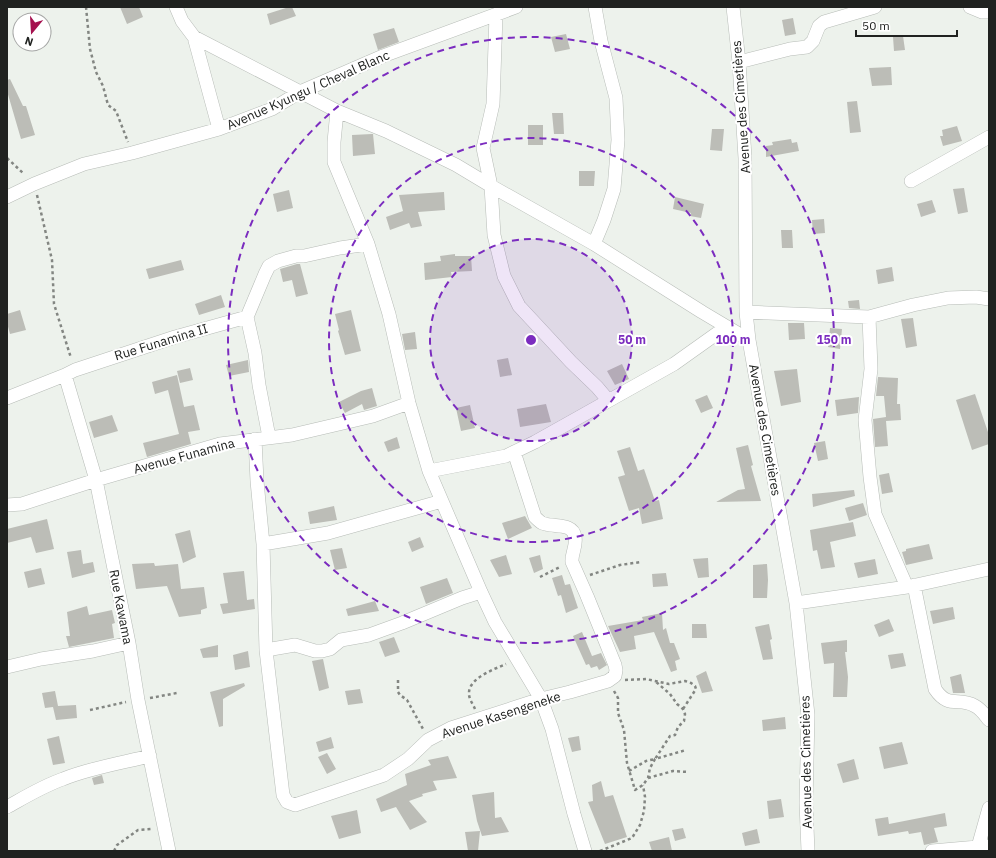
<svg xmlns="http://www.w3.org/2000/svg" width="996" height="858" viewBox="0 0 996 858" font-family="'IBM Plex Sans',sans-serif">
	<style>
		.building { fill: #bcbdb7 }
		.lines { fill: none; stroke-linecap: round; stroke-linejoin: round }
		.minor-casing { stroke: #b7bcb7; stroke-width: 14 }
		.path { stroke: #838682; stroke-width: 2.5; stroke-dasharray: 3 3; stroke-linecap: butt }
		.minor { stroke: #fff; stroke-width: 13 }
		.ring { fill: none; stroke: #7b2cbf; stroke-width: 2; stroke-dasharray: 7 5 }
		.labels { text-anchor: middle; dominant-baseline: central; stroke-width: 4; stroke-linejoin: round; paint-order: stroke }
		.street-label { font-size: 13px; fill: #202220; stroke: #fff }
		.centre { fill: #7b2cbf; stroke: #fff; stroke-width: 2 }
		.ring-label { font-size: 12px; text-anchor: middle; font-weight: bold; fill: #7b2cbf; stroke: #fff; stroke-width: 4; stroke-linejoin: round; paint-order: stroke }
	</style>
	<rect width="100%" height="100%" fill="#edf2ec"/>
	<path class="building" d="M120 7H139L143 17 127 24Z
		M289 7H292L296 16 270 25 267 14Z
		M793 18 796 34 785 36 782 20Z
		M394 28 399 42 378 50 373 34Z
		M566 34 570 49 555 52 551 37Z
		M903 36 905 50 894 51 893 37Z
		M891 67 892 85 872 86 869 68Z
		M10 79 23 106H26L35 135 21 139 7 91V80Z
		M857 101 861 132 850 133 847 102Z
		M552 113H563L564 134H554Z
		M528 125H543V145H528Z
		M957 126 962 141 943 146 940 136H943L942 130Z
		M712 129H724L722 151 710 150Z
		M372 134H373L375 154 353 156 352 135Z
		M791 139 792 143 797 142 799 151 766 157V146L773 145 772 142Z
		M579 171H595L594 186H579Z
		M964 188 968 212 958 214 953 189Z
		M289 190 293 208 277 212 273 194Z
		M444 192 445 210 418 212 422 226 411 228 409 223 390 230 386 217 403 211 399 195Z
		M675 197 704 204 701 218 690 216 691 213 673 209Z
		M932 200 936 212 921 217 917 204Z
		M824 219 825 233 813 234 812 220Z
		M781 230H792L793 248H782Z
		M455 254V256H471L472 271 451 272 452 277 425 280 424 263 441 261 440 256Z
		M181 260 184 270 149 279 146 269Z
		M297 264H300L308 294 296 297 292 280 283 282 280 269Z
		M892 267 894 281 878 284 876 270Z
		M221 295 225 307 199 315 195 304Z
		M859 300 860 309 849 308 848 301Z
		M20 310 26 330 10 334 7 323V314Z
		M351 310 361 351 345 355 338 331 339 330 335 314Z
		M913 318 917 346 906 348 901 319Z
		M788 323H804L805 339 789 340Z
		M830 328 842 329 840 349 828 347Z
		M415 332 417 349 405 350 402 334Z
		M508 358 512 375 500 377 497 360Z
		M248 360 249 372 229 376 226 365Z
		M622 364 629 379 615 385 607 371Z
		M190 368 193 380 180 383 177 371Z
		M797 369 801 402 781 406 774 371Z
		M177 375 184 407 194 405 200 430 188 432 191 444 147 457 143 443 179 434 168 390 155 394 152 382Z
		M878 377 898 378 897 404H900L901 420 886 421 888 446 875 447 873 419 886 417 884 396H876Z
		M372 388 377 406 364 410 362 404 345 413 339 402 361 391Z
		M975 394 989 435V444L972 450 956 400Z
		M707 395 713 408 701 413 695 400Z
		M859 397 858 413 837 416 835 400Z
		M546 404 551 422 520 427 517 409Z
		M470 405 475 428 461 431 456 408Z
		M112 415 118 431 94 438 89 422Z
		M397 437 400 448 388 452 384 442Z
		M825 441 828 459 818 461 814 443Z
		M748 445 753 465 751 466 761 501 716 502 738 490 745 489 736 448Z
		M630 447 638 471 644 469 655 501 659 500 663 519 642 524 639 508 629 511 618 477 625 475 617 451Z
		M889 473 893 492 882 494 879 475Z
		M854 490 855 496 813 507 812 494Z
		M863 503 867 515 849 521 845 508Z
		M334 506 337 520 310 524 308 512Z
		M525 516 532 528 508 539 502 523Z
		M47 519 54 549 36 553 31 537 7 543V529Z
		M853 522 856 536 830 542 835 567 821 569 817 550 813 551 810 530Z
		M190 530 196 557 183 563 175 534Z
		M420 537 424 547 412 552 408 542Z
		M929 544 933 559 906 565 902 552 906 551V549Z
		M342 548 347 568 335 570 330 550Z
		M81 550 83 564 93 562 95 572 72 578 67 552Z
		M506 555 512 574 499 577 490 560Z
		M540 555 543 569 534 573 529 558Z
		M708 558 709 577 698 578 693 559Z
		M875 559 878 574 858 578 854 563Z
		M154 563 155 566 178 564 181 589 204 587 207 608 201 610V614L179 617 167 586 136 589 132 564Z
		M767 564 768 580 767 598H753V565Z
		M41 568 45 584 28 588 24 572Z
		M244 571 247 600 254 599 255 609 223 614 220 604 228 603 223 573Z
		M666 573 668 586 653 587 652 574Z
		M562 575 565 585 570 584 578 608 566 613 561 595 558 596 552 578Z
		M447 578 453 593 426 604 420 587Z
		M375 601 379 611 348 616 346 609Z
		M87 606 89 615 112 610 115 623 112 624 114 638 69 647 66 636H70L67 612Z
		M953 607 955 619 933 624 930 611Z
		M662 613 663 630 666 628 670 643H674L680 659 675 661 677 670 671 672 654 632 634 636 636 649 620 652 608 626 643 620 642 617Z
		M889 619 894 631 879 637 874 625Z
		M692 624H706L707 638H692Z
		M769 624 772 639 770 640 773 659 763 660 755 627Z
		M582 632 592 656 601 653 607 665 599 670 597 666 591 668 589 664 586 665 573 636Z
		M394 637 400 652 385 657 379 642Z
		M847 640V652H845L848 677 847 697H833L834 663 824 664 821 643Z
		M218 645V657L203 658 200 649Z
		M248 651 250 667 235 670 233 655Z
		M903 653 906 666 891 669 888 655Z
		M323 659 329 688 319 691 312 661Z
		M706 671 713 691 702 693 696 676Z
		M961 674 965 693H953L950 677Z
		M244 683 245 686 223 699V726L219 727 210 692Z
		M360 689 363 703 348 705 345 691Z
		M55 691 58 706 76 705 77 718 56 720 53 707 45 708 42 693Z
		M785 717 786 729 763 731 762 720Z
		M59 736 65 763 53 765 47 739Z
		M579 736 581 750 572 752 568 738Z
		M331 737 334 748 319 752 316 742Z
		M902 742 908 764 884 769 879 747Z
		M327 753 336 769 327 774 318 757Z
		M448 756 457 778 433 781 437 790 422 794 423 796 409 801 427 822 410 830 396 807 381 812 376 799 407 785 405 774 431 765 428 760Z
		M854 759 859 779 843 783 837 764Z
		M102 775 104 783 94 785 92 778Z
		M601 781 605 797 613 795 627 837 605 844 588 802 593 801 592 785Z
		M494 792 495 818 501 817 509 832 482 836 477 821 472 795Z
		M781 799 784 817 769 819 767 801Z
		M357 810 361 833 339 839 331 816Z
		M945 813 947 826 934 828 938 842 924 845 921 832 909 834 908 831 878 836 875 819 888 817 889 824Z
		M683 828 686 838 675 841 672 830Z
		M757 829 760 843 745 846 742 833Z
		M480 831 478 851H468L465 832Z
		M669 837 672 851H652L649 842Z"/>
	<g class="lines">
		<defs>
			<path id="minor" d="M176 7 182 21 194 37 337 111 386 131 456 165 491 186 594 244 702 312 749 340
				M733 7 739 62 745 158 746 312 749 340 796 603 808 715 806 803 808 851
				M970 7 982 12H989
				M496 15 493 104 483 148 491 186 494 235 504 276 519 306 571 362 597 387 608 400
				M194 37 219 129
				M739 62 790 49 807 47 813 41 819 26 824 22 875 7
				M337 111 334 142V162L368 244 389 314 409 403 429 471 481 592 495 622 541 699 552 729 574 814 585 851
				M911 181 989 137
				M7 197 34 184 84 164 132 153 219 129 272 109 300 92 383 56 516 7
				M594 244 604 220 614 189 618 140 616 98 601 41 595 7
				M746 312 869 317 913 305 948 298 976 297 989 299
				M869 317 871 369 865 420 870 477 875 514 907 587
				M7 398 65 375
				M269 437 259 385 255 353 247 317 265 274 269 266 278 261 296 256H304L340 248 368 244
				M255 439 257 481 263 544 266 650 283 795 287 802 295 805 384 775 408 759 428 740 451 728 541 699 570 692 608 681 615 676 616 670 615 665 587 596 572 562C571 554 577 546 575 537 573 522 553 528 542 523 540 522 537 519 535 517L514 452
				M429 471 506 456 535 442 674 364 726 327
				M7 505 22 504 96 480 220 444 292 435 373 416 409 403
				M263 544 328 533 442 501
				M914 585 935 689C949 710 959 696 975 706 981 709 985 715 989 720
				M796 603 907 587 989 569
				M266 650 295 645 315 651H322L330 649 341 640 369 635 402 623 462 598 481 592
				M7 667 41 659 93 651 129 643
				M7 807C25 797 43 786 63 779 90 768 121 763 150 756
				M978 847 989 808
				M169 851 138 700 129 643 96 480 65 375 75 370 175 337 247 317
				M932 851 989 846"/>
		</defs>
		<use href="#minor" class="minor-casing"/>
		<path class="path" d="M86 7 90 49 96 72 103 86 108 105 116 111 128 142
			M7 158 24 174
			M37 195 52 260 54 304 71 358
			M590 575 620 565 641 562
			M540 577 560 567
			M398 680V692L400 695 407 700 423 729
			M625 680 646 679 669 684 685 681 691 683 695 686 696 689 683 709
			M614 691 618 698V713L624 730 627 763 635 790 643 785 648 778 650 768 655 759 686 750
			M150 698 177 693
			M475 709C473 704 469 699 469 694 468 678 495 669 506 664
			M90 710 126 702
			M629 771 646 761 655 759 670 736 675 735 678 727 684 721 685 714 683 709 677 704 670 694 655 681
			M648 778 673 771 688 772
			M114 851 117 845 138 830 152 829
			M600 851 632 838 640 825 644 811 645 797 643 785"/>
		<use href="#minor" class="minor"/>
	</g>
	<circle cx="531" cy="340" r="101" fill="#7b2cbf" fill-opacity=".12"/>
	<g class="ring">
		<circle cx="531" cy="340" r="101"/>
		<circle cx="531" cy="340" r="202"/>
		<circle cx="531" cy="340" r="303"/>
	</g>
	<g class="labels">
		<g class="street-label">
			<text transform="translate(308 90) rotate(-24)">Avenue Kyungu / Cheval Blanc</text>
			<text transform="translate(741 107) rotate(-94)">Avenue des Cimetières</text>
			<text transform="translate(161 342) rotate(-17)">Rue Funamina II</text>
			<text transform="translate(765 430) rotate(80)">Avenue des Cimetières</text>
			<text transform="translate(184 456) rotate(-15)">Avenue Funamina</text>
			<text transform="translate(121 607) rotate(79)">Rue Kawama</text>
			<text transform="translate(501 715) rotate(-18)">Avenue Kasengeneke</text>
			<text transform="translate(806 762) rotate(-91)">Avenue des Cimetières</text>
		</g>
	</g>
	<circle cx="531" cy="340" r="6" class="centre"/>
	<g class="ring-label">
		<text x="632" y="344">50 m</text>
		<text x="733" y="344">100 m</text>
		<text x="834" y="344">150 m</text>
	</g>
	<rect width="996" height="858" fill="none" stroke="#202220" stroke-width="16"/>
	<g transform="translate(32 32) rotate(198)"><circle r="19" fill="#ffffff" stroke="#a6a7a6"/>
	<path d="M0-3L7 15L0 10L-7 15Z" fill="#a5114f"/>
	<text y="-6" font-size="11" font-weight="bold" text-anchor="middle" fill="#202220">N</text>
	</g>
	<path d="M856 30v6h101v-6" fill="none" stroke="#202220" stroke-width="2"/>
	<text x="862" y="30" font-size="12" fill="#202220" stroke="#ffffff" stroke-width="3" paint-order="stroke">50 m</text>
</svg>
